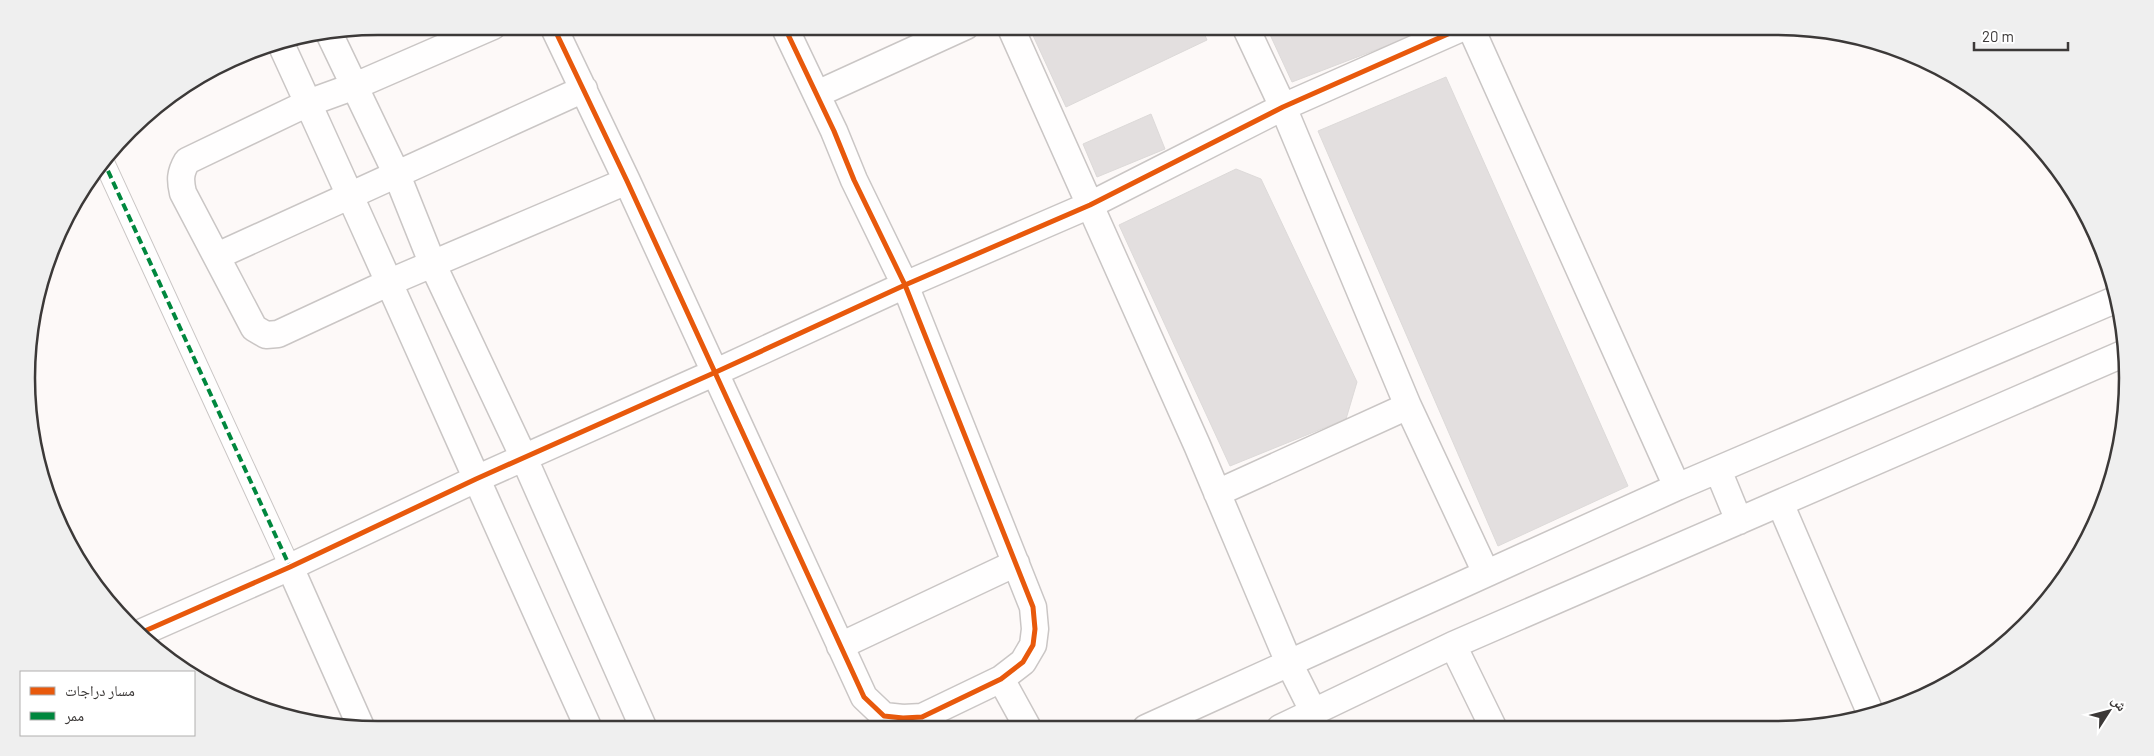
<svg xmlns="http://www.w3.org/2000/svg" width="2154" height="756" viewBox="0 0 2154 756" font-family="Barlow,'Noto Naskh Arabic',sans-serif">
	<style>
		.building { fill: #e3dfdf; stroke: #dddad9 }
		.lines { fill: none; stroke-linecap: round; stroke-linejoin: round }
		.pedestrian-casing { stroke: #cac6c5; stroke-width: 22 }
		.minor-casing { stroke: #cac6c5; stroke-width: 29 }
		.pedestrian { stroke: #fffefe; stroke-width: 20 }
		.minor { stroke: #fffefe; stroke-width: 26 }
		.quiet { stroke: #00873e; stroke-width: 4; stroke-dasharray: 8 4; stroke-linecap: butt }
		.cycleway-casing { stroke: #fff; stroke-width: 8 }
		.cycleway { stroke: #e8590c; stroke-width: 5 }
		.rim { fill: none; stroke: #3c3938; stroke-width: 2.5 }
	</style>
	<rect width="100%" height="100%" fill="#fdf9f8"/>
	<path class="building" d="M1043 26H1201L1207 40 1066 107 1031 31Z
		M1266 26H1423L1425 31 1292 82Z
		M1446 77 1628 486 1498 546 1318 131Z
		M1151 114 1165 149 1097 177 1083 144Z
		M1236 169 1261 179 1357 382 1346 419 1230 466 1119 225Z"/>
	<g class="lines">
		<defs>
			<path id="pedestrian" d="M103 160 290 567"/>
			<path id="minor" d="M493 26 355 86 308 103 187 161C180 173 180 180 183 193L254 328 266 335 278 334 390 282 627 181
				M553 26 627 181 864 697 884 716 903 718 922 717 1001 679 1023 662 1033 645 1035 629 1033 607 905 285 854 180 834 131 784 26
				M1010 26 1197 445 1289 663 1314 713
				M1245 26 1283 107 1408 406 1486 573
				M1470 26 1677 487
				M328 31 397 175 433 265 524 458 644 729
				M280 42C385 270 485 500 589 729
				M817 94 966 26
				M217 256 584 89
				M1718 470 1739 521
				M1217 493 1408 406
				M1780 503 1870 712
				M290 567 361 727
				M138 634 290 567 476 479 716 372 905 285 1090 205 1283 107 1466 26
				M1453 645 1493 727
				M840 646 1016 563
				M1001 679 1028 728
				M1146 728 1677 487 2117 299
				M1280 728 1453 645 2125 353"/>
		</defs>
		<use href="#pedestrian" class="pedestrian-casing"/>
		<use href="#minor" class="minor-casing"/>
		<use href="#pedestrian" class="pedestrian"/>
		<use href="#minor" class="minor"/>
		<path class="quiet" d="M103 160 290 567"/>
		<defs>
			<path id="cycleway" d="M553 26 627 181 864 697 884 716 903 718 922 717 1001 679 1023 662 1033 645 1035 629 1033 607 905 285 854 180 834 131 784 26
				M138 634 290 567 476 479 716 372 905 285 1090 205 1283 107 1466 26"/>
		</defs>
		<use href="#cycleway" class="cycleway-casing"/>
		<use href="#cycleway" class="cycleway"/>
	</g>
	<path d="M0 0H2154V756H0ZM378 35H1776A343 343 0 0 1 2119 378V378A343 343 0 0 1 1776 721H378A343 343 0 0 1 35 378V378A343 343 0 0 1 378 35Z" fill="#efefef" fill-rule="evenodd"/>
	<path class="rim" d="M378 35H1776A343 343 0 0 1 2119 378V378A343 343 0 0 1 1776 721H378A343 343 0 0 1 35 378V378A343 343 0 0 1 378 35Z"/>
	<rect x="20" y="671" width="175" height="65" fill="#ffffff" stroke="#b1b0af"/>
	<rect x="30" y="687" width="25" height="8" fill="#e8590c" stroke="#b1b0af"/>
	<text x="65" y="696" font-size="15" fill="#3c3938">مسار دراجات</text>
	<rect x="30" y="712" width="25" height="8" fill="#00873e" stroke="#b1b0af"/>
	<text x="65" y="721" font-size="15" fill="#3c3938">ممر</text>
	<g transform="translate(2109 711) rotate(54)" stroke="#ffffff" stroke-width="4" paint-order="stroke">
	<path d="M0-4L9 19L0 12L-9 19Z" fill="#3c3938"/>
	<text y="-8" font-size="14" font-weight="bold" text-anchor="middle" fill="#3c3938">ش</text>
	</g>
	<path d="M1974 42v8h94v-8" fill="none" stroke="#3c3938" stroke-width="2.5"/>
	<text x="1982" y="42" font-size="15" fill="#3c3938" stroke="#ffffff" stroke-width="4" paint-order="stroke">20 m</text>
</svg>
